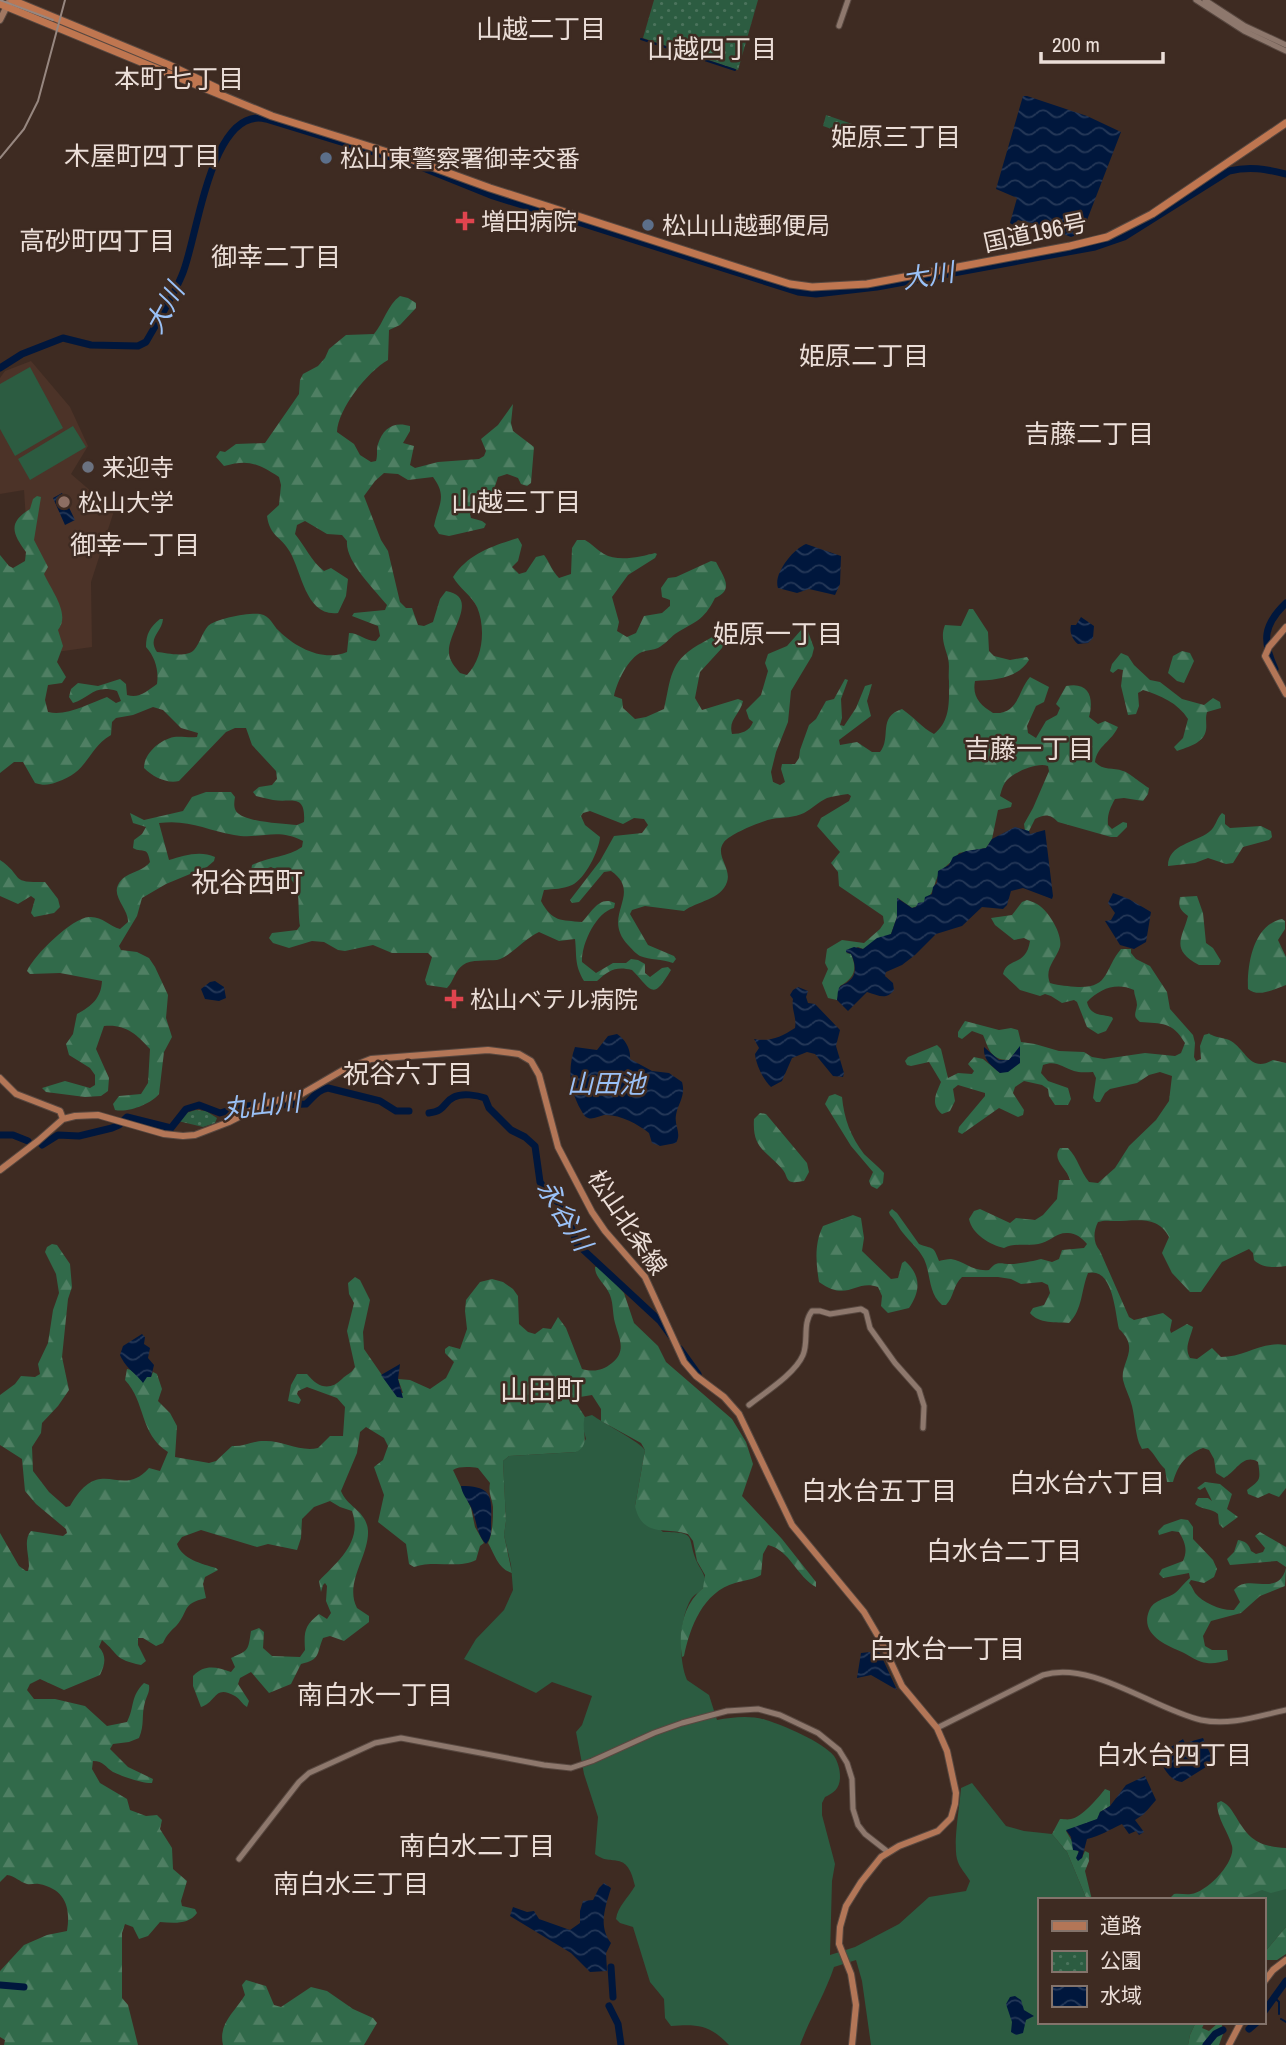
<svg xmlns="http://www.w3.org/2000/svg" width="1286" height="2045" viewBox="0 0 1286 2045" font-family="'Archivo Narrow','Noto Sans JP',sans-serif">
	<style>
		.built { fill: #4c3328 }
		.green { fill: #2c5c41 }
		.forest { fill: url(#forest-firs) }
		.park { fill: url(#park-dots) }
		.water { fill: url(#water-waves) }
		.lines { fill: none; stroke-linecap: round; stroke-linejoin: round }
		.stream { stroke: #00173d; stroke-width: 2 }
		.river { stroke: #00173d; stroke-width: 7 }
		.tertiary-casing { stroke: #584840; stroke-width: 7 }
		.secondary-casing { stroke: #584840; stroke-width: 8 }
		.primary-casing { stroke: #584840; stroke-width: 8 }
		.trunk-casing { stroke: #584840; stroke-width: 9 }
		.tertiary { stroke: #8e786d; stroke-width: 5 }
		.secondary { stroke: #a07762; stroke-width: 6 }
		.primary { stroke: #b37657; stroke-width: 6 }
		.trunk { stroke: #bf7650; stroke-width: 7 }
		.tram { stroke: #978780; stroke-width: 2 }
		.service-dot { fill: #5c6f8a; stroke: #3e2b22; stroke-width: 2.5 }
		.health-dot { fill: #e0444e; stroke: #3e2b22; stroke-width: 2.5 }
		.worship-dot { fill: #6b7280; stroke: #3e2b22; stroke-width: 2.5 }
		.education-dot { fill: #8d6e63; stroke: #3e2b22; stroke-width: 2.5 }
		.labels { text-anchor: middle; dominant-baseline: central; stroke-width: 5; stroke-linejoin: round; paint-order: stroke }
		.poi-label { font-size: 24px; fill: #ebded8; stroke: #3e2b22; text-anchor: start }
		.street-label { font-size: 24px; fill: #ebded8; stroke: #3e2b22 }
		.neighbourhood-label { font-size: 26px; fill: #ebded8; stroke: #3e2b22 }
		.water-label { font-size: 26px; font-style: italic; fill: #9ac1f7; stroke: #3e2b22 }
		.quarter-label { font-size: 28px; fill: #ebded8; stroke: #3e2b22 }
	</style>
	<defs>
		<pattern id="forest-firs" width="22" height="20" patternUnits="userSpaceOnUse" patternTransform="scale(1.75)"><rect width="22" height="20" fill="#316a4a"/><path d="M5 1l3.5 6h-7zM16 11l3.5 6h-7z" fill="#4f7f63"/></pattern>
		<pattern id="park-dots" width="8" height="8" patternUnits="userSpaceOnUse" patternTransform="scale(1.75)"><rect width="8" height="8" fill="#2c5c41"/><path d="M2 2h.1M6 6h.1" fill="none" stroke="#4b735c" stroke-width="1.8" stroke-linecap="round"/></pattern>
		<pattern id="water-waves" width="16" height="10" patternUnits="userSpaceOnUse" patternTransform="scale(1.75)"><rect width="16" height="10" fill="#00173d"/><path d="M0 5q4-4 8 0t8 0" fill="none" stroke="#253858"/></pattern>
	</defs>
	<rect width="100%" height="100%" fill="#3e2b22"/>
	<path class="built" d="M31 361 70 407 88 446 71 474 114 511 91 582 92 647 35 655 24 490 0 494V378L5 371Z"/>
	<path class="green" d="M30 367 63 428 15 456 0 429V384Z
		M73 426 86 447 30 480 18 459Z
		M592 1415C603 1423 640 1442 645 1450L635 1506 663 1532C699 1532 686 1537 697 1562 700 1569 706 1575 705 1583 704 1591 695 1593 691 1599 679 1619 678 1659 687 1680L709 1695 717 1720C732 1717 751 1715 766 1720 783 1725 823 1742 834 1756 838 1762 840 1770 840 1777 840 1788 834 1793 825 1797L822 1803V1815L835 1864 832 1881 830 1955 855 1947 899 1924 929 1897 966 1891 970 1881C966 1874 960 1868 958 1862 952 1848 960 1805 961 1788L972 1783 1006 1826 1024 1831 1052 1834 1067 1852 1087 1900H1039V2022H1196L1190 2035 1188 2045H871L862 1981 856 1960 834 1967C825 1994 810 2018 800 2045H729C710 2025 698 2024 671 2026L665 2018 664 1999 650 1982 633 1927 620 1923 616 1919C618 1906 628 1898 635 1886 627 1848 612 1868 595 1854L598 1817 584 1774 576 1732 582 1725 592 1696 552 1682 536 1693 464 1659 476 1639 504 1610 513 1590 511 1565 504 1535 506 1521 503 1461 509 1456 576 1452 586 1439 582 1424 585 1417Z
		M1283 1888 1286 1889V1927L1263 1954V1900H1236C1243 1896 1251 1891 1259 1890 1271 1889 1270 1893 1283 1888Z"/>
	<path class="forest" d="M400 296 408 298 416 303V308L400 325 389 330 388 360C367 372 338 409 337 432L354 444 360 455 371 462 376 461C378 454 376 450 378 444 383 428 394 421 410 426V431L403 443 414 446 410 465 415 468 438 462 479 459 484 456 486 451 481 439 498 425 513 404 511 423 513 431 534 447 531 483 527 486 521 484 518 478 507 474 498 477C492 498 486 501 470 514L471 518 482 521 486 524 484 528 449 536 439 534 434 526C438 505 448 497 433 477L408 480 398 474 384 473 375 481 364 496 381 540 388 551 400 602 406 608H412L418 625 424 626 433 622 440 599 446 591C481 597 447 632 449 653 449 660 455 667 460 673L467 675C483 659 486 628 477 607 472 596 459 588 453 577 468 554 492 546 518 538L522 545 518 561 512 567 519 574 526 572 536 557 544 555C550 563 552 571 559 578L571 574 572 548 577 540H585C592 544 597 550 604 554 617 562 641 557 655 553L657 554 655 558 628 575 612 597 619 622 617 631 627 637 636 633 644 616 662 613 670 606V600L662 597 661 588 668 578 676 577 711 561 716 562C723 576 735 590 715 598 703 622 695 621 675 634 669 639 665 644 658 648 653 650 648 650 642 652 628 658 617 682 614 696L622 699 623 708 635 719 646 717 664 709C671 679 669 662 698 645 706 641 714 635 723 633L726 638 722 648 700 672 695 698 702 710 738 699 743 701C740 715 728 719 732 734 741 734 750 731 753 722L749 719 746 710 761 695 768 671 765 663 768 654 787 646 802 629H807L814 648 812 656 791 691 788 722 776 752 771 772 773 782 780 785 785 782 781 769 782 764H795L799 758 800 750 809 725 816 719 826 701 834 699 845 679 848 680 841 699 842 718 840 725 844 726 856 708 865 686 872 684 867 701 871 716 839 740 840 745 857 742 872 752H880C892 737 877 717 902 709 914 717 922 728 934 734 951 721 949 700 949 681 948 674 950 666 948 658 945 647 940 637 945 625L961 626 969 609H973L988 632 989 651 994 656 1010 660 1027 657 1029 660C1017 679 995 680 975 681 972 697 980 705 993 713 1019 715 1018 690 1030 677L1049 687 1044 702 1036 706 1027 726 1028 733 1036 738 1046 721 1057 715 1060 708 1056 704 1066 686C1090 681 1094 699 1089 717L1098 724 1105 721 1118 727C1112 741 1097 746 1095 762 1103 771 1113 767 1123 771 1128 772 1142 784 1149 788L1148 794 1143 801 1124 798 1115 799C1110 808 1107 815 1108 825L1112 829 1123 822 1127 823V827L1117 837H1111L1058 822C1050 814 1045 814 1035 819L1029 831H1025L1024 824 1033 808 1049 771 1048 766C1037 762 1015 772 1007 780 1003 784 1001 792 1000 796L1012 803 1011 807 998 810 992 839 986 848 959 853C954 860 949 863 943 869 930 882 939 899 912 908L898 898 897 917 891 934 863 949 858 947 846 953 851 954C858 970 854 978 840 986L837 1000 828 998 822 983 828 969 825 963 827 949 842 940 864 943 880 929 884 923 883 916 839 886 838 872 831 863 840 852 817 826 821 818 849 801 851 796 848 794C841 795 833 796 827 798 818 802 812 809 804 813 794 818 783 817 772 819 762 821 730 834 724 842 714 855 732 868 727 882 721 900 697 901 684 911L645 906 632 910 630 914 648 945 674 956 676 959 673 963C662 959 650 960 640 956 636 954 631 948 628 945 600 915 644 894 611 871L604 872 579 902 572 903 570 900 600 861 614 836 642 833 648 825 644 819 634 818 623 824 590 811 583 813 581 816 585 825 600 837C599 851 585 879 572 885 564 889 553 889 544 890L541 901C552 922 561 920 582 922 592 912 599 895 615 903L614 908C596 912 581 945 582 962L596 973 613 963H626L631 959 638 960 645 964V973L650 977 662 968 668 967 671 970C652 1002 652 990 632 970 616 966 609 970 597 981H584C574 964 577 956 575 939L559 941 539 932C525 938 510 957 497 960 487 961 471 959 463 965 455 970 454 981 447 988L427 985 425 980 432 957 428 953H392L373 945 345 951 338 950 324 942 312 941 289 948 273 943 269 938 272 933 297 930 300 926C296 893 306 883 271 867L255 872 251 871 252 865C268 857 288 857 302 847L303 841C277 827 259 840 234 835 206 830 189 819 159 823L169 860C184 856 199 850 215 857L214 861 207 867 166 884 142 898 137 916 119 946 121 950 137 952 149 958 155 967 168 995 166 1018 172 1037 164 1052 159 1094C151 1104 128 1113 115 1110L113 1104 119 1096 141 1094 148 1083 150 1049C136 1034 126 1024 104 1026L96 1049 109 1078 108 1091 101 1096 85 1097 46 1092 42 1088 65 1081 90 1088 95 1085V1075L90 1068 69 1055 66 1044 73 1034 77 1014C92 1006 101 998 102 981L60 973 30 974 27 971C34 955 72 918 89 917 102 916 109 926 120 929L128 922C129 910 112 897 118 885 125 871 142 873 150 862 147 845 144 854 133 848L134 840 142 834 146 827 133 823 130 813 144 820 183 811 192 797 206 792H231L235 797C234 803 233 810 239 814 249 822 284 824 297 825L304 822C306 793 291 803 273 800 267 799 261 797 256 796L253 792 259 787 272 785 277 779 276 771 252 745 246 728H235L226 732 179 781C167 784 153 777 144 768 144 754 159 740 174 737 181 736 189 738 197 737L198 733 181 728 163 710 153 707 133 715 116 718 112 722 111 735C86 750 90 771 57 782 49 785 44 786 35 783L23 762H14L0 773V555L9 566 13 568 25 561 26 552C13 534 7 523 30 509L33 499 37 496 41 497 34 540 48 567 44 574C51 590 71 614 58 630L63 646 57 662 66 677 62 683 48 685 45 700 48 712C66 717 90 703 107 697L116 703 121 701 117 691C94 684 90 698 73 703L69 697 71 689 78 683 98 686 120 679 126 684 127 695C139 699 147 691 157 684 159 670 155 657 146 647 146 634 150 627 160 619H163C162 632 147 638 157 652 167 653 186 658 194 650 200 643 202 633 208 626 214 619 250 612 260 614 271 616 272 625 279 631 296 648 324 662 347 652L349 633C359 633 365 641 376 641L380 636 378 626 352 616 354 613 385 610 387 605C374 589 345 561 347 541L342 535 327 534 305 521 297 525 295 534C305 546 311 561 324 571L331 568 348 579 346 596 338 613C306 617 302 573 290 552 281 536 270 537 267 516L279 505 281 485 279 477C257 463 248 459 224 466L216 457 220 451 225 452 236 444 265 443 299 394 300 380 303 374 318 366 325 358 329 349 346 335 374 334C384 322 388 304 400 296Z
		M1182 651 1190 653 1194 661 1184 683 1177 681 1168 673 1173 656Z
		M1121 653 1128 656 1134 665 1150 680 1160 682 1182 699 1204 705 1213 698 1220 702 1221 708 1207 712C1205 719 1207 724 1206 730 1204 743 1188 747 1177 751L1174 747 1183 738 1188 719C1178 703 1160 695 1143 690L1138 693 1139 706 1136 714 1128 715 1121 686 1123 670 1118 669 1113 673 1110 671 1112 664Z
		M1222 813 1225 815V824L1230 828 1261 826 1271 831 1272 837 1269 840 1243 847 1233 863 1226 864 1208 858 1195 863 1168 866C1168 844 1195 843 1209 832 1216 827 1216 819 1222 813Z
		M0 860C25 877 8 883 45 882L58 899 60 907 54 913 34 917 31 913 35 899 31 896 18 904 0 896Z
		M1197 896 1203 913 1206 943 1213 948 1221 961 1219 965H1199C1170 949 1182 939 1188 916 1180 910 1178 907 1180 897Z
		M1027 900C1030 901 1034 902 1037 904 1048 910 1063 934 1060 947 1056 960 1044 968 1050 983 1060 986 1068 986 1078 987 1110 988 1104 969 1121 949H1131V953L1136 959 1150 966 1167 992 1170 1009 1193 1035 1195 1043 1194 1057 1196 1061 1201 1059 1200 1046 1204 1035C1214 1033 1205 1033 1214 1036 1220 1038 1226 1038 1231 1041 1247 1051 1250 1073 1273 1060L1286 1063V1266C1275 1268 1262 1268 1254 1260L1253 1253 1249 1249 1222 1262 1201 1292H1190L1172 1273 1162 1253 1169 1237C1158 1215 1136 1221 1115 1221 1108 1221 1105 1220 1098 1222 1093 1232 1093 1243 1100 1251L1129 1317 1134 1320 1163 1313 1172 1320 1170 1330 1171 1333 1187 1324 1193 1327C1190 1339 1184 1348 1190 1358L1197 1359 1212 1348 1221 1357C1245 1357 1261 1341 1286 1345V1488L1279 1497 1269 1493 1258 1498 1248 1494 1247 1490C1260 1480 1261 1481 1258 1462 1243 1453 1236 1472 1224 1478L1216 1473 1214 1459 1209 1450 1203 1448C1185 1455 1178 1465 1173 1482H1167L1165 1469C1158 1463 1155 1454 1148 1448L1142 1449 1139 1443C1135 1431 1135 1418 1132 1406 1130 1397 1125 1389 1123 1380 1120 1362 1141 1349 1119 1329 1115 1312 1113 1267 1088 1273 1081 1290 1083 1309 1069 1323 1056 1322 1039 1324 1030 1313L1033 1308 1044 1305 1050 1293 1048 1285 1042 1282 1021 1284 1011 1279 998 1277H962C953 1285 954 1297 946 1305H942C928 1293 931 1274 924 1259 919 1249 910 1242 903 1233 898 1227 896 1221 890 1215L889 1212 892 1209 897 1213 919 1244C933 1250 933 1244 939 1261 943 1260 947 1259 951 1259 964 1261 973 1272 989 1270 997 1260 1000 1264 1011 1264 1017 1264 1035 1261 1041 1259L1052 1262 1059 1259 1062 1250 1084 1248 1087 1244C1082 1238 1076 1233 1068 1233 1057 1232 1052 1240 1042 1243 1030 1247 1015 1242 1004 1248 990 1245 972 1234 969 1219L974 1211 980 1209 1010 1223 1016 1218 1035 1220 1043 1215 1057 1199 1059 1180H1070C1067 1168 1051 1160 1060 1148H1068C1078 1158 1080 1171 1089 1182L1098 1183 1115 1168 1129 1146 1156 1120 1169 1101 1172 1076 1160 1072 1149 1075 1137 1083 1110 1089 1105 1093 1100 1102H1096L1093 1098 1096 1078 1093 1072C1087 1072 1080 1073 1074 1071 1062 1067 1056 1060 1043 1065L1041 1073 1048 1081 1068 1088 1071 1099 1068 1105H1055L1049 1096 1048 1089 1042 1085 1024 1081 1015 1087 1013 1093 1024 1110 1023 1115 1018 1117 999 1108 962 1134 958 1132 959 1127 985 1096V1093L958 1085 953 1089 955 1101 950 1111 942 1114C930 1104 936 1094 941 1082L929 1062 911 1066 907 1065 905 1061 908 1057 937 1045 941 1049 948 1078 958 1073 972 1074 974 1071 968 1064 974 1057 983 1059 1000 1073 1019 1063 1020 1047 1009 1060C990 1060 989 1049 983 1035L972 1031 962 1039 958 1037V1032L965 1021 999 1030 1011 1028 1018 1030 1021 1042 1035 1044 1059 1051 1084 1052 1092 1057 1104 1059 1145 1053 1175 1056 1181 1053 1185 1043C1172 1021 1162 1024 1140 1022 1132 1016 1136 1013 1137 1005 1137 1000 1134 995 1134 990 1117 982 1100 988 1087 1002 1090 1016 1101 1014 1112 1017L1113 1019 1106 1031 1098 1034 1087 1027 1077 1002 1074 1000 1062 1003 1051 996 1045 994 1040 996 1020 990 1003 974C1007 957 1026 967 1030 941L1024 938 1014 940 995 925 991 918 1012 915 1022 902Z
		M1282 919 1285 921V929L1278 940 1286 957V985C1274 989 1259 998 1248 989 1247 965 1253 925 1282 919Z
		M835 1094 842 1097C844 1119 851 1137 864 1154 870 1160 878 1166 884 1173L883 1183 877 1189 871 1186 869 1181 873 1172 851 1146 825 1104 829 1096Z
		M760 1113 766 1114 807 1163 809 1172 804 1181C800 1181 796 1183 792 1182 786 1181 787 1175 783 1170 766 1150 752 1149 754 1119Z
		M853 1215 861 1218 864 1238 862 1251 891 1279 898 1278 902 1263 905 1261C922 1276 920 1292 909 1308L888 1313 881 1306 882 1296 878 1287C855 1279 848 1303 819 1282 816 1263 814 1244 823 1226Z
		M52 1244 57 1245 70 1264 72 1287 68 1299 62 1357 69 1390 58 1406 42 1423 41 1433 32 1447 33 1471 49 1492 66 1507 70 1506C101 1452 120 1501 149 1468L160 1471 168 1452C139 1434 146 1402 125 1380L127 1369 131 1370C139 1378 141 1377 151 1377L153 1372 157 1374 162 1389 158 1401 170 1413 177 1426 175 1457 209 1463 216 1461 232 1446C244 1447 254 1440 266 1441 284 1441 300 1452 318 1448L330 1436H343L345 1407 337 1398 307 1387 298 1391 297 1394 301 1400 299 1404 288 1401 291 1385 297 1374H307C318 1388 330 1391 342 1379 347 1374 351 1374 355 1367L347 1331 354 1303 349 1294 348 1283 355 1277 360 1280 370 1300 363 1332 364 1349 393 1391 403 1393 398 1379 410 1380 430 1389 446 1378 454 1362 445 1353V1349L449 1346 460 1349 467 1329 465 1311 466 1300 480 1282 492 1279 503 1282 513 1289 518 1296 519 1324 528 1332 535 1334 543 1328 551 1329 558 1317 566 1328 582 1369C594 1372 602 1371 612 1363 627 1351 619 1338 615 1323 612 1312 614 1301 608 1291 603 1282 595 1277 595 1267L599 1266 624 1293 634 1323 658 1346 666 1362 732 1419 746 1442 753 1464 742 1496 782 1539 816 1582V1587C797 1577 790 1550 768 1545L763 1554 761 1575C752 1580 745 1580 735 1583 703 1592 690 1627 684 1656L682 1657C678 1631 683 1605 703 1588L705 1575 697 1561 693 1541 688 1534C666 1527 642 1538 635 1506L645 1450 641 1443 601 1421V1409L592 1395 580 1397 576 1403 585 1417C580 1431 592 1444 576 1452L509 1456 503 1461 506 1521 504 1535 512 1573C498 1569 495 1555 488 1543 493 1533 493 1518 493 1507 492 1498 488 1493 490 1483L478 1468C471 1467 459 1466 453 1470L471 1508 475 1527 484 1543 480 1546 476 1560C459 1569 434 1560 414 1567L409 1564 406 1544 378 1522 384 1495 374 1467 383 1460 388 1446 384 1438 366 1427 360 1432 357 1453 341 1491C347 1507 367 1511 368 1531 369 1556 344 1583 357 1608L369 1616V1622L344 1641 330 1636 323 1638C316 1655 321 1659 301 1664L291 1684 269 1693 251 1672 240 1678 238 1684 249 1701 247 1707C242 1704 240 1699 235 1696 214 1684 217 1702 201 1707L193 1686V1676C205 1664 216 1667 231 1672L235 1667 231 1658C249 1650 248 1651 251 1631L259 1628 264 1632 263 1648 272 1656 300 1657 305 1650C304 1632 304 1626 319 1614L327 1619 331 1613 326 1601 327 1586 325 1583 323 1585 321 1592 319 1581C338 1561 363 1542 352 1511L340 1507 330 1501 314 1507 302 1519 301 1538 297 1550 268 1544 257 1547 201 1530 182 1537 177 1544C182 1559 202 1564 216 1568L218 1570 205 1577 203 1584 206 1598C181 1604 189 1611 177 1625 171 1631 167 1634 163 1643L156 1646 143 1638H138V1645L146 1661 141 1665C113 1659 120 1655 102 1640L99 1647C107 1656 105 1665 100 1675L64 1690 40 1679 30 1684 27 1690 34 1699H55L85 1706 107 1726 127 1722C135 1706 130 1697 144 1683L149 1685C150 1692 147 1695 145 1702 141 1716 145 1724 139 1738L129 1742 113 1744 110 1749 128 1767 153 1779 152 1783C144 1784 121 1776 113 1772 105 1767 104 1761 93 1761L92 1769 100 1783 127 1799 130 1810 146 1816 157 1815 162 1820 160 1829 172 1848 173 1869 187 1881 181 1901 182 1906 195 1909 197 1913C188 1925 174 1923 160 1922L148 1936 139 1939 133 1927 125 1924 122 1933V1998L128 2005 138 2045H4L5 2040 0 2037V1971L24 1945 47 1935 67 1931C71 1907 65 1889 39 1884 35 1883 31 1885 27 1884 20 1882 15 1876 7 1875L0 1882V1533L19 1566 26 1571H28L29 1566C29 1555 23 1540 31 1531L63 1536 67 1533 66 1529 36 1504 25 1491 22 1459 0 1445V1395L15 1384 21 1376 35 1377 40 1374 38 1364 48 1343 53 1310 59 1293 56 1274 45 1252 47 1247Z
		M1205 1482 1220 1484 1232 1494 1227 1509 1238 1517 1223 1528 1219 1524 1218 1514C1211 1508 1202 1510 1195 1504L1198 1498H1208L1212 1501 1205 1487 1200 1490 1197 1488Z
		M1181 1519 1188 1520 1193 1527V1539L1213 1560 1217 1569 1214 1577 1204 1583 1191 1580 1189 1583C1192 1586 1193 1590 1195 1593 1203 1603 1222 1611 1234 1610L1240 1602 1234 1590C1248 1572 1278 1599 1286 1568L1285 1586 1260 1596 1241 1613 1211 1621 1203 1636 1205 1646 1212 1650H1227L1228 1660C1221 1662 1214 1664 1207 1663 1198 1662 1190 1656 1182 1652 1165 1645 1140 1634 1149 1611 1154 1599 1165 1600 1175 1593 1178 1591 1185 1582 1190 1578L1189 1573 1163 1578 1159 1574 1162 1569 1183 1561C1188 1550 1185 1542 1179 1532L1172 1531 1159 1535 1158 1531 1164 1525Z
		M1260 1532 1286 1547V1567L1277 1561 1230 1565 1227 1559 1234 1552 1238 1540C1245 1541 1249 1544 1251 1551L1256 1554 1263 1552 1265 1548 1255 1536Z
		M1105 1789 1110 1791V1806L1100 1812 1098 1819 1066 1831 1082 1858 1085 1851 1089 1853V1861L1085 1871 1092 1900H1087L1067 1852 1052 1834 1060 1819C1064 1819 1067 1820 1071 1819 1081 1818 1099 1797 1105 1789Z
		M1221 1801C1229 1805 1231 1809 1236 1817 1250 1841 1259 1846 1286 1848V1889L1271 1893 1262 1890 1236 1900H1168L1174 1894C1180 1893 1185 1895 1191 1894 1207 1892 1236 1862 1232 1846 1228 1831 1217 1819 1217 1803Z
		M1286 1927V1954L1277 1960H1263V1954Z
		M246 1980 266 1986 274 2005 281 2007 311 1987 327 1991 353 2009 373 2018 377 2023 364 2045H223C218 2023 235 2012 245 1995L242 1985Z
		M1196 2022H1205L1202 2028 1209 2031 1218 2023 1222 2025 1223 2034 1219 2045H1188L1190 2035Z"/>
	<path class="park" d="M654 0H758L738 70 643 38Z
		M826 115 858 126 854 137 823 126Z
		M196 1110 206 1111 217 1118 215 1123 203 1127 178 1121 186 1113Z"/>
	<path class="water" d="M1023 96H1027L1087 116 1121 132 1082 233 1071 237 1040 225 1018 220 1013 225 1010 223 1017 198 996 189Z
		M62 493 75 520 65 525 53 498Z
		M806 544 841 556 840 584 835 595 809 589 797 593 778 588C773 574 793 549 806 544Z
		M1081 617 1094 626 1093 638 1088 643 1078 644C1073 640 1069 633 1071 625H1076Z
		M1015 827 1029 831 1030 834 1045 830 1053 896 1052 899 1023 888 1011 891 1007 905 1003 909 982 907 962 926 936 934 915 955 902 965 886 972 885 976 893 983 894 990C886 1001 878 995 867 992L848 1011 837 1000C838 996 837 992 839 988 841 985 846 984 849 981 858 975 855 962 851 954L846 952V950L854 947 863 949 877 938 891 934 897 917V898L912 908 916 907 918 903 924 902 925 897 932 894 933 887 937 883 938 871 949 865 953 857 966 851 986 848 992 839Z
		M1113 893 1129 899 1151 912 1146 942 1134 949 1120 945 1105 921 1111 920 1115 913 1108 903Z
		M215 981 224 987 226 998 219 1001 205 999 201 989 210 982Z
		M798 987 808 991 806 997 808 1003 815 1004 840 1030 836 1046 844 1073 843 1077 833 1076 815 1054 807 1052 792 1058 782 1081 771 1087C763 1080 756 1064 755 1054L759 1048 754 1039C770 1042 781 1037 795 1028 797 1017 791 1010 793 999L790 995 793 990Z
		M617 1034C625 1039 631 1049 630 1059L652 1071 669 1073 682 1082C686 1096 678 1103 676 1115 674 1126 682 1133 676 1143L660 1146 652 1143 649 1133C638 1124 619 1114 604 1115 599 1116 593 1120 588 1118 585 1117 583 1114 581 1110 570 1091 567 1069 575 1047L597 1050 608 1036Z
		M1020 1046V1063L1008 1072 1000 1073C991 1065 983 1060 984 1047L999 1060H1009Z
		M142 1334 145 1337 144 1344 150 1348 148 1358 154 1365 151 1377H147L143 1383C134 1371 127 1370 120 1355L123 1346Z
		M400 1364 398 1379 403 1398 397 1397 381 1375Z
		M461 1486C492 1486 492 1496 491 1522 491 1531 492 1537 486 1544 476 1534 477 1520 471 1507 467 1499 462 1494 461 1486Z
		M879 1651 897 1690 871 1675 857 1678 861 1653Z
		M1203 1738 1214 1762 1182 1782C1169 1781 1163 1766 1157 1756L1183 1739 1185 1743Z
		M1145 1776 1156 1800 1144 1814 1135 1820 1144 1832 1139 1835 1136 1831 1129 1834 1122 1824C1109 1830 1100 1836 1087 1839L1082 1858 1078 1861 1076 1858 1079 1851 1073 1850 1071 1837 1066 1830 1097 1819 1100 1812 1110 1806 1126 1785Z
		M604 1883 611 1888C605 1908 598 1926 611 1943L606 1953 607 1971 590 1972 571 1953 510 1916 513 1907 527 1912 534 1911 539 1919 570 1930 580 1923V1911L583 1901 593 1900 599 1888Z
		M1015 1996 1021 2000 1024 2010 1034 2016 1026 2020 1023 2033 1016 2035 1011 2032 1012 2022 1006 2004 1010 1997Z"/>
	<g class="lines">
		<path class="stream" d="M641 39 735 70
			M1274 1997 1279 2002V2014
			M1281 2019 1286 2022"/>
		<path class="river" d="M559 216 798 292 816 294 877 287 1095 247 1124 237 1229 171C1250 166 1265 169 1286 174
			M0 368 22 354 63 338 91 345 138 346 146 342C158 321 173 297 182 275 197 242 210 105 266 119L416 165 493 196 551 214
			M1275 669C1262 641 1263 625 1286 603
			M429 1113C446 1111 443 1102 454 1097 462 1093 477 1095 485 1098L489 1108 511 1130 525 1137 535 1146 540 1182 548 1194 564 1207 577 1244 660 1321 671 1336
			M0 1135H13L28 1141
			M42 1145 58 1135 79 1136 112 1128 119 1125 127 1117 171 1128 186 1109 199 1105 220 1113 244 1106 306 1104C314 1097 317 1090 328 1088L380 1101 396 1111H409
			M680 1349 698 1374
			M611 1967 613 1997
			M0 1985 24 1987
			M609 2006 618 2024 621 2045
			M1263 2013 1286 1981
			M1249 2029 1257 2022
			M1206 2045 1215 2034 1223 2030"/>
		<defs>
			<path id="tertiary" d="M1196 0 1244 31 1286 51
				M1205 0 1245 26 1286 45
				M839 26 848 0
				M749 1405C764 1393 795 1374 803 1355 809 1341 802 1324 812 1311H820L830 1314 861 1309 866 1312 870 1328 895 1363 919 1390 924 1406 923 1428
				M937 1728 1043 1675C1092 1660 1153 1709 1201 1720 1230 1726 1258 1716 1286 1710
				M239 1859 299 1782 309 1773 375 1743 401 1738 544 1765 571 1768 592 1761 654 1733 682 1723 727 1711 758 1709 780 1715 818 1733 839 1750 847 1763 852 1779 853 1809 858 1825 865 1834 888 1852"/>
			<path id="secondary" d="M0 20 10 0"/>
			<path id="primary" d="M1286 627 1269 647 1265 656 1286 694
				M0 1078 16 1094 60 1111 63 1119
				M0 1170 38 1141 63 1119 75 1116 98 1115 164 1134 183 1136 195 1135 229 1122 266 1103 300 1095 343 1070 371 1059 488 1050 519 1054 531 1061 539 1075 558 1147 592 1212 605 1231 645 1277 684 1362 696 1376 724 1397 739 1414 792 1525 864 1612 881 1641 902 1686 937 1728 947 1751 956 1793 955 1804 951 1818 938 1831 899 1846 881 1857 861 1882 846 1906 840 1927 839 1944 851 1974 856 2005 852 2045
				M1263 1983 1273 1970 1286 1960
				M1229 2045 1241 2022"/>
			<path id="trunk" d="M12 0 169 65 217 88
				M0 4 272 116 413 160 490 188 758 274 790 284 812 287 867 284 1070 246 1107 237 1152 214 1286 123"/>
		</defs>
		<use href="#tertiary" class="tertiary-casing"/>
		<use href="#secondary" class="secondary-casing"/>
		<use href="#primary" class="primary-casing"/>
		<use href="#trunk" class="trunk-casing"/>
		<use href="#tertiary" class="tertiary"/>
		<use href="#secondary" class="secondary"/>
		<use href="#primary" class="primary"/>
		<use href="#trunk" class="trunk"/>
		<path class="tram" d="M0 0 53 20
			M0 158 24 129 38 101 65 0"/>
	</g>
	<g class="service-dot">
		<circle cx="326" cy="158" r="7"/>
		<circle cx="648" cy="225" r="7"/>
	</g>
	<g class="health-dot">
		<path d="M461.5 210.5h7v7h7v7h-7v7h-7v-7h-7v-7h7z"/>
		<path d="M450.5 988.5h7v7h7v7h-7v7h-7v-7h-7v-7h7z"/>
	</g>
	<circle class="worship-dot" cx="88" cy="467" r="7"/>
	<circle class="education-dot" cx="64" cy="502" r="7"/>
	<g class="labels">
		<g class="poi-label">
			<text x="340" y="158">松山東警察署御幸交番</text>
			<text x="481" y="221">増田病院</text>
			<text x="662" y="225">松山山越郵便局</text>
			<text x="102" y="467">来迎寺</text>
			<text x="78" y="502">松山大学</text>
			<text x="470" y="999">松山ベテル病院</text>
		</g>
		<g class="street-label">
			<text transform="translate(1035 232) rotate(-12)">国道196号</text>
			<text transform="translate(628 1222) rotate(56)">松山北条線</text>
		</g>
		<g class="neighbourhood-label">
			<text x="541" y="28">山越二丁目</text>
			<text x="712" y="48">山越四丁目</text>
			<text x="179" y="78">本町七丁目</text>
			<text x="896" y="136">姫原三丁目</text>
			<text x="142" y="155">木屋町四丁目</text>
			<text x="97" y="240">高砂町四丁目</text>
			<text x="276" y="256">御幸二丁目</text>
			<text x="864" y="355">姫原二丁目</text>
			<text x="1089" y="433">吉藤二丁目</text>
			<text x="516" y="501">山越三丁目</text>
			<text x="135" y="544">御幸一丁目</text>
			<text x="778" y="633">姫原一丁目</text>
			<text x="1029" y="748">吉藤一丁目</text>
			<text x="408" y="1073">祝谷六丁目</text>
			<text x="1087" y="1482">白水台六丁目</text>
			<text x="879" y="1490">白水台五丁目</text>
			<text x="1004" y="1550">白水台二丁目</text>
			<text x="947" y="1648">白水台一丁目</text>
			<text x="375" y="1694">南白水一丁目</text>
			<text x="1174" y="1754">白水台四丁目</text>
			<text x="477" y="1845">南白水二丁目</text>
			<text x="351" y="1883">南白水三丁目</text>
		</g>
		<g class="water-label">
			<text transform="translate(928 275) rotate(-9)">大川</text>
			<text transform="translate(164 308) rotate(-61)">大川</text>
			<text x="606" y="1083">山田池</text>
			<text transform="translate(261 1105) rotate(-6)">丸山川</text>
			<text transform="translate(565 1215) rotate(58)">永谷川</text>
		</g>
		<g class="quarter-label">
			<text x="247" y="882">祝谷西町</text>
			<text x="542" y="1390">山田町</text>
		</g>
	</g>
	<rect x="1038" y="1898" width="228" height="126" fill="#3e2b22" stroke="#83736b" stroke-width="2"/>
	<rect x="1052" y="1921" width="35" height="10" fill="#b37657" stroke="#83736b" stroke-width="2"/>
	<text x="1100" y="1933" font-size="21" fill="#ebded8">道路</text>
	<rect x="1052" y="1951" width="35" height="21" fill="url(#park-dots)" stroke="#83736b" stroke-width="2"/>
	<text x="1100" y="1968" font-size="21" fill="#ebded8">公園</text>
	<rect x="1052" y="1986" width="35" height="21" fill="url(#water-waves)" stroke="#83736b" stroke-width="2"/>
	<text x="1100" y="2003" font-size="21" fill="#ebded8">水域</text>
	<path d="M1041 52v10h122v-10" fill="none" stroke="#ebded8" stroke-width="3.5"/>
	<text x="1052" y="52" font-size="21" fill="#ebded8" stroke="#3e2b22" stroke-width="5" paint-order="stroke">200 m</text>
</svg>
